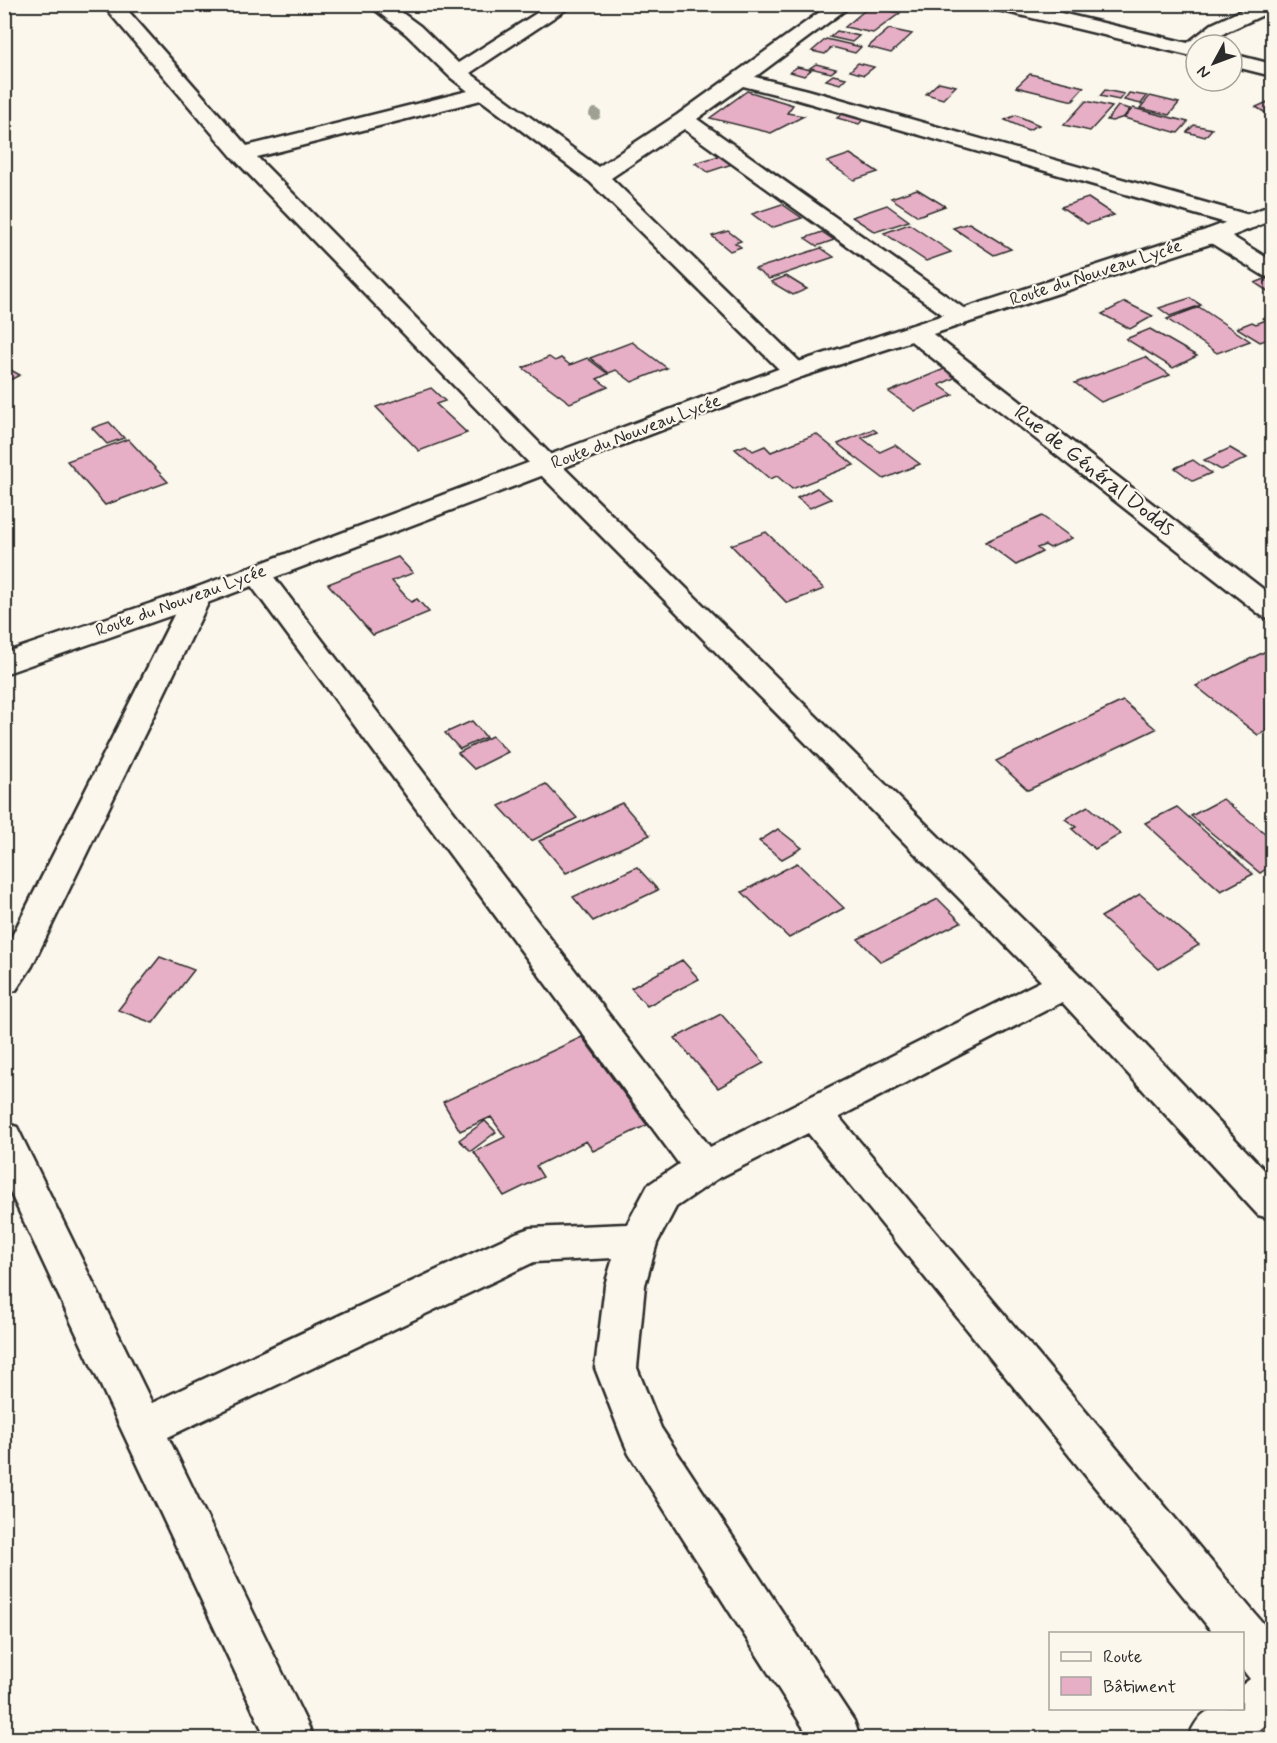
<svg xmlns="http://www.w3.org/2000/svg" width="1277" height="1743" viewBox="0 0 1277 1743" font-family="Mynerve,sans-serif">
	<style>
		.building { fill: #e6afc5; stroke: #2b2b2b; stroke-width: 1.5 }
		.lines { fill: none; stroke-linecap: round; stroke-linejoin: round }
		.minor-casing { stroke: #2b2b2b; stroke-width: 5 }
		.tertiary-casing { stroke: #2b2b2b; stroke-width: 5 }
		.secondary-casing { stroke: #2b2b2b; stroke-width: 5 }
		.minor { fill: #fbf7ec; fill-rule: evenodd }
		.tertiary { fill: #fbf7ec; fill-rule: evenodd }
		.secondary { fill: #fbf7ec; fill-rule: evenodd }
		.tree { fill: #9ea192 }
		.labels { text-anchor: middle; dominant-baseline: central; stroke-width: 4.5; stroke-linejoin: round; paint-order: stroke }
		.far-street-label { font-size: 18px; fill: #2b2b2b; stroke: #fbf7ec }
		.street-label { font-size: 22px; fill: #2b2b2b; stroke: #fbf7ec }
	</style>
	<rect width="100%" height="100%" fill="#fbf7ec"/>
	<filter id="ink" filterUnits="userSpaceOnUse"><feTurbulence type="fractalNoise" baseFrequency=".0167" numOctaves="2"/><feDisplacementMap in="SourceGraphic" scale="12" xChannelSelector="R" yChannelSelector="G"/><feConvolveMatrix kernelMatrix="1 2 1 2 8 2 1 2 1" color-interpolation-filters="sRGB"/></filter>
	<g filter="url(#ink)">
		<path class="building" d="M870 6 900 13 873 33 845 27Z
			M889 29 912 34 891 53 868 47Z
			M837 31 859 36 852 42 830 37Z
			M826 39 861 47 855 53 832 47 825 54 812 51Z
			M858 63 874 67 864 75 850 71Z
			M816 64 836 69 831 73 810 68Z
			M797 67 811 70 804 76 790 72Z
			M1030 74 1084 87 1073 99H1075L1073 101 1016 87Z
			M833 75 846 78 840 84 826 80Z
			M939 82 956 86 943 99 926 94Z
			M1105 90 1124 94 1119 100 1100 96Z
			M747 91 793 105 787 113 804 116 771 133 710 118Z
			M1129 93 1147 96 1141 104 1124 100Z
			M1150 96 1179 103 1169 115 1140 108Z
			M1272 100V117L1256 107Z
			M1086 101 1112 107 1090 131 1064 125Z
			M1118 106 1130 109 1124 117 1112 121 1107 120Z
			M1133 108 1188 122 1178 133 1124 118Z
			M845 112 866 117 859 124 837 118Z
			M1016 115 1039 125 1028 130 1005 120Z
			M1194 125 1212 129 1205 137 1187 132Z
			M850 154 878 172 854 180 827 162Z
			M722 155 735 163 708 172 695 163Z
			M917 189 945 206 918 216 891 198Z
			M1088 198 1114 215 1087 224 1061 207Z
			M782 204 802 218 771 228 752 214Z
			M887 205 909 221 875 232 852 217Z
			M969 223 1011 249 994 255 953 228Z
			M909 224 951 252 926 261 884 233Z
			M728 231 741 241 735 243 741 247 730 251 712 236Z
			M822 232 834 240 817 246 805 238Z
			M821 248 834 257 769 279 755 269Z
			M786 276 807 289 793 295 771 282Z
			M1272 276V294L1255 283Z
			M1190 298 1201 305 1170 316 1159 308Z
			M1125 302 1153 316 1130 329 1102 314Z
			M1199 307 1250 341 1217 353 1167 319Z
			M1272 315V338L1260 342 1237 328 1252 322 1256 324 1266 320 1263 318Z
			M1150 329 1197 356 1173 368 1126 339Z
			M632 342 667 368 632 382 616 370 609 373 590 358Z
			M549 357 555 361 561 358 570 365 587 358 608 374 597 379 608 387 570 403 523 368Z
			M1145 357 1170 375 1101 402 1075 383Z
			M949 367 961 375 939 385 953 395 915 411 889 392Z
			M7 368 20 375 4 383V369Z
			M431 388 445 401 436 404 467 433 419 451 376 407Z
			M109 422 124 438 107 444 92 428Z
			M873 429 877 432 862 438 880 452 895 445 920 464 884 479 838 444Z
			M816 434 854 465 792 489 777 476 770 479 735 449 746 445 753 451 765 446 771 452Z
			M128 439 168 482 105 505 67 461Z
			M1230 448 1247 458 1221 470 1204 460Z
			M1193 460 1211 473 1193 481 1175 468Z
			M817 488 831 499 810 508 797 498Z
			M1042 516 1072 538 1050 548 1045 545 1037 548 1042 552 1016 565 985 542Z
			M766 532 824 589 787 603 731 545Z
			M398 557 413 573 392 581 411 602 417 599 429 612 373 635 328 584Z
			M1272 648V728L1258 735 1196 686Z
			M1123 701 1156 729 1028 790 996 761Z
			M472 721 486 737 460 749 445 733Z
			M492 736 508 752 474 769 458 753Z
			M546 784 577 818 531 841 499 806Z
			M1223 799 1272 839V865L1260 873 1191 816Z
			M622 803 650 835 566 873 539 841Z
			M1088 806 1121 834 1095 849 1072 829 1076 827 1065 819Z
			M1177 807 1253 874 1221 891 1145 823Z
			M778 829 802 848 782 859 759 841Z
			M797 863 844 908 789 938 742 892Z
			M637 867 658 890 593 921 573 897Z
			M1140 894 1199 945 1159 969 1101 917Z
			M938 899 961 922 881 962 858 939Z
			M160 957 194 970 153 1023 118 1010Z
			M682 960 699 979 647 1006 631 988Z
			M721 1014 764 1063 718 1088 675 1038Z
			M582 1037 647 1125 593 1151 586 1141 536 1166 543 1177 504 1196 474 1152 505 1137 491 1117 460 1131 443 1102Z
			M485 1121 496 1132 471 1151 459 1140Z"/>
		<g class="lines">
			<defs>
				<path id="minor" d="M102 4H122L247 146 468 91 450 77 406 34 368 4H390L420 26 458 63 551 4H574L470 73 598 167 677 115 831 4H853L755 77 808 90 1256 217 1259 222 1256 227 1248 229 1240 227 795 99 743 86 697 119 969 312 973 317 969 322 961 324 953 322 684 129 611 178 804 366 807 371 804 376 795 378 786 376 590 182 481 100 257 157 556 460 1078 974 1272 1178V1219L1258 1215 1062 1002 839 1117 1272 1634V1720L1249 1738H1188C1202 1706 1211 1708 1242 1708V1685L1250 1679 1242 1669V1634H1214L808 1133 717 1179 676 1207 657 1243 645 1285 637 1368 661 1428 854 1721 860 1738H810L629 1454 623 1440 595 1368 605 1285 613 1258 534 1262 168 1437 314 1738H266L4 1179V1123L17 1127 152 1403 516 1233 530 1228 627 1224 648 1185 679 1164 247 580 243 574 247 568 257 565 267 568 710 1147 1041 981 538 472 234 159Z
					M1255 4H1272V11L1226 32 1208 45H1196V53H1183L1180 49 1212 24Z
					M1214 228 1222 230 1272 261V278L1264 276 1206 240 1203 235 1206 230Z
					M916 326 925 328 1272 596V619L1262 616 907 338 904 333 907 328Z
					M197 588 207 591 211 597 32 966 16 990 4 994V952L183 597 187 591Z"/>
				<path id="tertiary" d="M1272 205V220L1222 240 804 376 207 603 4 674V653L187 591 786 366 1206 230Z"/>
				<path id="secondary" d="M988 4H1023L1196 45V57L990 8Z
					M1232 54 1272 64V76L1232 66Z"/>
			</defs>
			<use href="#minor" class="minor-casing"/>
			<use href="#tertiary" class="tertiary-casing"/>
			<use href="#secondary" class="secondary-casing"/>
			<use href="#minor" class="minor"/>
			<use href="#tertiary" class="tertiary"/>
			<use href="#secondary" class="secondary"/>
		</g>
		<circle class="tree" cx="595" cy="114" r="6"/>
	</g>
	<g class="labels">
		<g class="far-street-label">
			<text transform="translate(1096 273) rotate(-18)">Route du Nouveau Lycée</text>
			<text transform="translate(636 432) rotate(-21)">Route du Nouveau Lycée</text>
			<text transform="translate(181 601) rotate(-20)">Route du Nouveau Lycée</text>
		</g>
		<g class="street-label">
			<text transform="translate(1094 471) rotate(38)">Rue de Général Dodds</text>
		</g>
	</g>
	<rect width="1277" height="1743" fill="none" stroke="#fbf7ec" stroke-width="24"/>
	<rect x="12" y="12" width="1253" height="1719" fill="none" stroke="#2b2b2b" stroke-width="2" filter="url(#ink)"/>
	<rect x="1049" y="1632" width="195" height="78" fill="#fbf7ec" stroke="#a8a59f" stroke-width="1.5"/>
	<rect x="1061" y="1652" width="30" height="9" fill="#fbf7ec" stroke="#a8a59f" stroke-width="1.5"/>
	<text x="1103" y="1662" font-size="18" fill="#2b2b2b">Route</text>
	<rect x="1061" y="1677" width="30" height="18" fill="#e6afc5" stroke="#a8a59f" stroke-width="1.5"/>
	<text x="1103" y="1692" font-size="18" fill="#2b2b2b">Bâtiment</text>
	<g transform="translate(1214 63) rotate(229)"><circle r="28" fill="#fbf7ec" stroke="#a8a59f" stroke-width="1.5"/>
	<path d="M0-4.5L10 22L0 15L-10 22Z" fill="#2b2b2b"/>
	<text y="-9" font-size="16" font-weight="bold" text-anchor="middle" fill="#2b2b2b">N</text>
	</g>
</svg>
